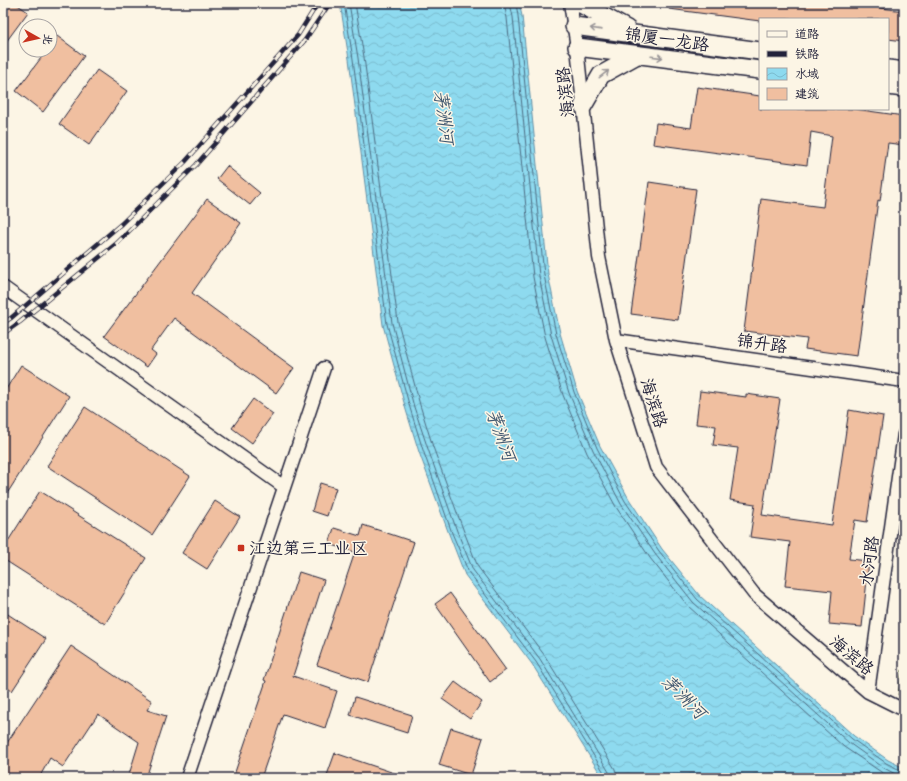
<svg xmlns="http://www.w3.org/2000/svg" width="907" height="781" viewBox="0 0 907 781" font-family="Itim,'LXGW WenKai TC',sans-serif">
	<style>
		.garden { fill: #c9d689; stroke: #767c62 }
		.water { fill: url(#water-waves); stroke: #6390a7 }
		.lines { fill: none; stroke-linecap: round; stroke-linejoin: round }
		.shore { stroke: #4d6c83; stroke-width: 1 }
		.building { fill: #f0bfa0; stroke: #22223b }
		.street-casing { stroke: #22223b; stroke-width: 15 }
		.secondary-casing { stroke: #22223b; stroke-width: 20 }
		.street { stroke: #fcf5e5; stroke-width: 12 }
		.secondary { stroke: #fcf5e5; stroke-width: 17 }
		.rail-casing { stroke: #22223b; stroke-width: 4.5 }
		.rail { stroke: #fcf5e5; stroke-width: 3; stroke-dasharray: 9; stroke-linecap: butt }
		.oneway { stroke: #9a9698 }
		.poi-dot { fill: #c8321e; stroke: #fcf5e5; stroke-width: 1.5 }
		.labels { text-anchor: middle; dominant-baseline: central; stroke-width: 3; stroke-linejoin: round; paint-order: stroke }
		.street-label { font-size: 17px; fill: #22223b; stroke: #fcf5e5 }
		.poi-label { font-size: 17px; fill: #22223b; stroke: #fcf5e5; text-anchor: start }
		.water-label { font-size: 18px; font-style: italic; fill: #425971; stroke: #fcf5e5 }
	</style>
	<defs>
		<pattern id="water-waves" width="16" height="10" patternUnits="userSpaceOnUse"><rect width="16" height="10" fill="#8edaef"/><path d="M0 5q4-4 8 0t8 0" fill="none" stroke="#7abbce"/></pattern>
	</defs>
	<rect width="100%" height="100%" fill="#fcf5e5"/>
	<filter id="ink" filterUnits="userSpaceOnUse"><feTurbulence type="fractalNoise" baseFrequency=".025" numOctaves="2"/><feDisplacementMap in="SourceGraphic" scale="8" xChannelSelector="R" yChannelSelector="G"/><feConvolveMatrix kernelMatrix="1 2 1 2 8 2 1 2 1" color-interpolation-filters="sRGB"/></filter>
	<g filter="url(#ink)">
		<path class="garden" d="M902 670H904V697L898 695Z"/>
		<path class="water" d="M340 3H519L522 16 548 274 560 333 577 391 600 446 629 499 662 549 700 596 854 736 888 760 904 768V778H603L532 664 465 575 449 534 419 452 406 410 383 325 349 59Z"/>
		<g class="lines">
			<path class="shore" d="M344 3 353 59 387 324 410 408 423 450 452 533 469 573 536 662 605 774 606 778
				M349 3 358 58 392 323 414 407 428 449 457 531 473 570 540 659 609 772 611 778
				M355 3 364 57 398 322 420 405 433 447 463 529 478 567 545 656 615 769 617 778
				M504 3 507 18 533 277 545 337 563 395 587 453 616 507 650 558 688 606 844 747 890 778
				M510 3 513 17 539 276 551 335 569 393 593 450 621 504 655 554 693 602 849 743 884 768 899 776 904 777
				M516 3 518 16 544 275 556 334 574 392 597 448 625 501 659 551 697 599 852 739 886 763 904 772"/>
		</g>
		<path class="building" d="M3 3H15L28 12 3 46Z
			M669 3H843L904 11V41L888 39V19H760V21L669 9Z
			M57 36 84 56 43 112 16 91 47 50H50V45Z
			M97 70 127 91 89 145 59 124Z
			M697 87 760 96V109H854L904 116V145L888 143 880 201 878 200 857 356 805 349 807 339 744 331 761 199 823 207 832 136 811 132 807 165 653 144 656 123 691 128Z
			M227 166 260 193 250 205 217 179Z
			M649 182 696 189 678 320 631 314Z
			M207 199 241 223 192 293 294 368 276 393 174 318 151 350 156 354 147 367 104 336Z
			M21 365 69 396 3 500V394Z
			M700 391 746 397V394L780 399 762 515 832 525 849 410 883 416 867 522 855 520 849 559 869 561 862 627 829 624 832 591 785 586 790 542 750 537 755 504 730 500 738 448 713 445 716 426 696 424Z
			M253 399 273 414 252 443 232 428Z
			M85 407 190 476 152 535 47 466Z
			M320 483 336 488 327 516 312 511Z
			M40 491 146 558 105 624 3 559V549Z
			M215 501 240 517 207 569 182 553Z
			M363 525 414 542 368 682 317 665 355 552 329 544 334 528 360 536Z
			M299 572 324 580 293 676 337 691 325 728 283 714 261 778H233L266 681 264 680Z
			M450 593 506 670 490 682 435 604Z
			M3 611 46 639 12 691 3 685Z
			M71 646 152 701 147 710 166 716 146 778H128L139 742 98 714 63 767 50 758 39 778H3V749Z
			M455 682 482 702 470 719 442 699Z
			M355 697 412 715 407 733 350 715Z
			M451 728 483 738 471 775 439 765Z
			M335 753 403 776V778H326Z"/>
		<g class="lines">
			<defs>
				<path id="street" d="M570 3 577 47 599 257 616 340 656 467 754 594 868 692 904 710
					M3 287 284 487
					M616 340 904 381
					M868 692 904 434
					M187 778 324 368"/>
				<path id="secondary" d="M579 3 627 29
					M574 26 760 51
					M577 47 760 70
					M888 69 904 71
					M888 86 904 88
					M583 106 601 75 637 55"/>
			</defs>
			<use href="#street" class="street-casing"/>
			<use href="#secondary" class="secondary-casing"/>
			<use href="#street" class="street"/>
			<use href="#secondary" class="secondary"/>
			<defs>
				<path id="rail" d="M3 323 11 318 121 224 185 162 298 35 318 3
					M3 334 20 322 117 243 196 165 305 40 330 3"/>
			</defs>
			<use href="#rail" class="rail-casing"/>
			<use href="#rail" class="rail"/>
		</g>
		<defs><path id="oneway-shaft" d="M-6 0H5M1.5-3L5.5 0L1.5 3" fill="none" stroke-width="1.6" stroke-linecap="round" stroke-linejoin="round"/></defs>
		<g class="oneway">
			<use href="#oneway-shaft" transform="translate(596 29) rotate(-172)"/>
			<use href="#oneway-shaft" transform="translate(657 57) rotate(7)"/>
			<use href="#oneway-shaft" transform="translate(604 74) rotate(-38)"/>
		</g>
	</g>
	<rect class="poi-dot" x="237" y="544" width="8" height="8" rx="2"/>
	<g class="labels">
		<g class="street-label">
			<text transform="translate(667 39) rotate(8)">锦厦一龙路</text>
			<text transform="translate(565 92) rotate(-96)">海滨路</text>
			<text transform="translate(762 343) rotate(8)">锦升路</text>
			<text transform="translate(654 403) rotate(72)">海滨路</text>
			<text transform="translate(869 561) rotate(-82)">水河路</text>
			<text transform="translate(852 655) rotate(40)">海滨路</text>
		</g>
		<g class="poi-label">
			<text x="249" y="548">江边第三工业区</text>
		</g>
		<g class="water-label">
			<text transform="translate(444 117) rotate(83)">茅洲河</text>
			<text transform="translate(501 435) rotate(70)">茅洲河</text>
			<text transform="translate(684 697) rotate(45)">茅洲河</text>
		</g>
	</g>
	<rect width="907" height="781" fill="none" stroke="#fcf5e5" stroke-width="16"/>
	<rect x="8" y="8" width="891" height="765" fill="none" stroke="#22223b" stroke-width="1.5" filter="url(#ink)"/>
	<rect x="759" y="18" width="130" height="92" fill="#fcf5e5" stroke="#a5a1a1"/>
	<rect x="767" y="31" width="20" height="6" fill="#fcf5e5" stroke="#a5a1a1"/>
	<text x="795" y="38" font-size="12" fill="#22223b">道路</text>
	<rect x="767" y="51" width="20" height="6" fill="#22223b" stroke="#a5a1a1"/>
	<text x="795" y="58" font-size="12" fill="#22223b">铁路</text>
	<rect x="767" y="68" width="20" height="12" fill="url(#water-waves)" stroke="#a5a1a1"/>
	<text x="795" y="78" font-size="12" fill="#22223b">水域</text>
	<rect x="767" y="88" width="20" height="12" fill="#f0bfa0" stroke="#a5a1a1"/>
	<text x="795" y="98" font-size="12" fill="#22223b">建筑</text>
	<g transform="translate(38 38) rotate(98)"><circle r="19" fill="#fcf5e5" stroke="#a5a1a1"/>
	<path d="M0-3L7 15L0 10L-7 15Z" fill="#c8321e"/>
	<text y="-6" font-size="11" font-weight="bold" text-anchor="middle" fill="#22223b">北</text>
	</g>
</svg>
